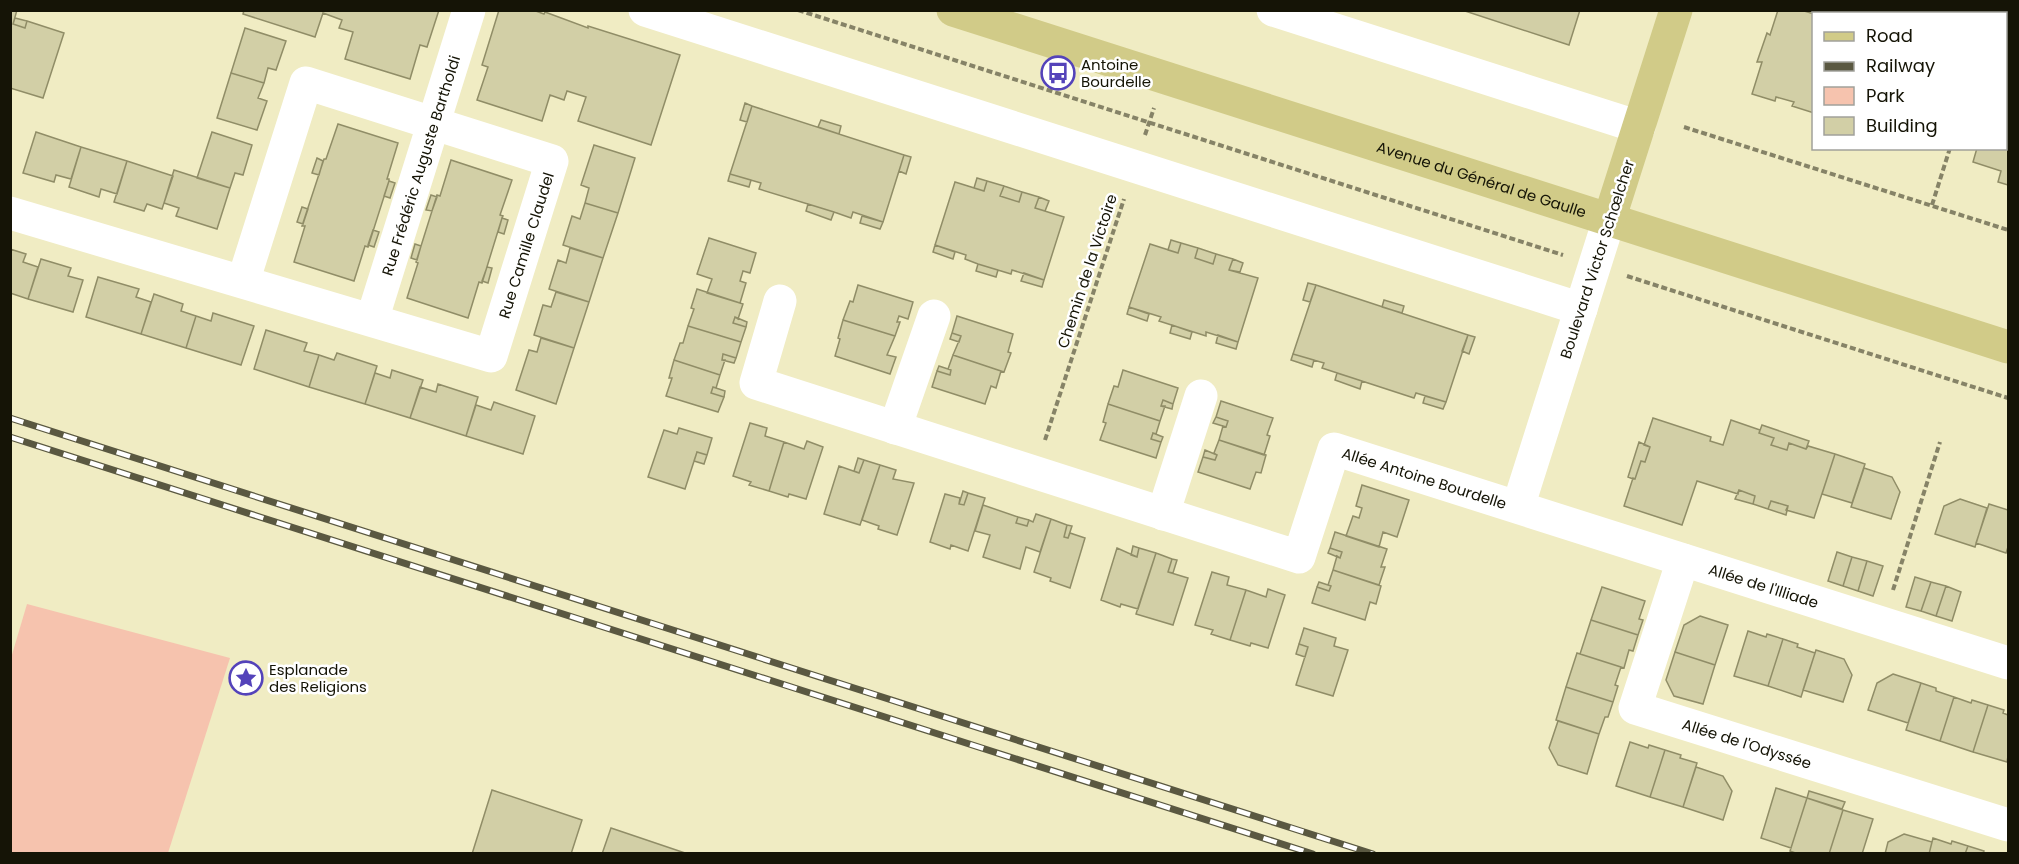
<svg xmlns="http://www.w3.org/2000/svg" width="2019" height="864" viewBox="0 0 2019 864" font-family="Poppins,sans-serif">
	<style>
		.green { fill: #f6c3ae }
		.building { fill: #d2cfa6; stroke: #908d67; stroke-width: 1.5 }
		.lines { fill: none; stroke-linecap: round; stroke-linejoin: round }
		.path { stroke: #868367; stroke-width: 4; stroke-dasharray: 6 3; stroke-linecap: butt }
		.minor { stroke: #fff; stroke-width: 33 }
		.major { stroke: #d1cb88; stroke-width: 33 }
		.rail-casing { stroke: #5a5841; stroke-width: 7 }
		.rail { stroke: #fff; stroke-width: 4.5; stroke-dasharray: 14; stroke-linecap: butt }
		.labels { text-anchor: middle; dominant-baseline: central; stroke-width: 5; stroke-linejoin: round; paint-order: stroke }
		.poi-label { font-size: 15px; fill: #151406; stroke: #fff; text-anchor: start }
		.street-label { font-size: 15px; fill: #151406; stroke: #fff }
	</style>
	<rect width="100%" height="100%" fill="#f0ecc3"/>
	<path class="green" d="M27 604 230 658 168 853H11V658Z"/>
	<path class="building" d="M10 10H17L13 24 25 28 27 21 64 33 43 98 10 88Z
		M244 10H439L427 47 420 45 410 79 345 59 353 32 339 28 342 20 323 13 315 37 243 14Z
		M499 10H533L544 14 545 12 588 28V26L680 55 651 145 578 121 586 97 567 91 564 100 550 95 542 121 477 100 488 67 482 65Z
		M1462 10H1580L1569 45Z
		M1778 10H1801L1814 14V113L1792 106 1794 102 1776 97 1775 101 1752 94 1762 62H1757L1767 33 1770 35Z
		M15 18 27 21 25 28 13 24Z
		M245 28 286 41 276 70 268 68 264 83 231 73Z
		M231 73 264 83 258 98 267 101 257 130 217 118Z
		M745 103 752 106 747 122 740 120Z
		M2006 103 2008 104V185L1998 182 2001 171 1973 162 1977 148H2006Z
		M752 106 904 155 883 222 853 212 851 218 834 212 759 189 761 183 730 174Z
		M821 120 841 126 839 134 818 127Z
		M338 124 398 143 387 179H389V181L368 247 365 246 354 281 294 262 305 226H302L324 159H326Z
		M36 132 81 147 71 179 56 175 54 182 23 173Z
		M212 132 252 145 243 175 235 173 230 188 197 178Z
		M594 145 635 158 618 213 585 203 589 188 581 185Z
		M81 147 127 161 117 194 101 189 99 197 69 187Z
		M904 155 911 157 906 174 899 171Z
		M317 158 323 161 319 175 312 173Z
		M451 160 512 180 500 215 503 216 502 218 482 283 479 282 468 318 407 298 418 263 416 262 437 195 440 196Z
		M127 161 173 176 162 209 147 204 144 211 114 202Z
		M174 170 230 188 217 229 176 216 179 208 164 203Z
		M730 174 751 180 749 187 728 181Z
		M977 178 987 181 984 191 974 188Z
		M389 181 395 183 390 198 384 196Z
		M987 181 1004 186 1000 196 1019 202 1022 192 1039 197 1035 208 1064 217 1044 280 1012 270 1011 274 978 264 965 259 966 255 935 245 955 182 984 191Z
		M1004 186 1022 192 1019 202 1000 196Z
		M431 195 437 197 432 211 426 210Z
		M1039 197 1049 201 1045 211 1035 208Z
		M585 203 618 213 603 258 563 245 572 216 580 219Z
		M808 204 834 212 831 220 806 211Z
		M302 207 308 209 303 224 297 222Z
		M862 216 883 222 880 229 860 223Z
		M502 218 508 220 504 234 498 232Z
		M373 230 379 232 374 247 368 245Z
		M709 238 756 253 750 273 743 271 740 281 746 283 740 303 707 293 712 279 697 274Z
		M1171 240 1181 243 1178 253 1168 250Z
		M1181 243 1198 248 1195 258 1213 264 1216 254 1233 259 1229 270 1258 278 1238 342 1206 332V336L1159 321 1161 317 1129 307 1150 244 1178 253Z
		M415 244 421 246 417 260 411 258Z
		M935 245 955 252 953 259 933 252Z
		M570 248 603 258 589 302 549 289 558 260 566 263Z
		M1198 248 1216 254 1213 264 1195 258Z
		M10 249 26 254 23 262 38 267 28 299 10 293Z
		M41 259 71 268 68 276 83 280 73 312 28 299Z
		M1233 259 1243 263 1240 272 1229 270Z
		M978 264 998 270 996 277 976 271Z
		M487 267 492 268 488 283 482 281Z
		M1024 273 1044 280 1042 287 1021 281Z
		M98 277 139 289 136 297 151 302 141 334 86 317Z
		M1308 283 1316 285 1310 302 1303 300Z
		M858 285 913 302 908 319 899 316 897 322H900L895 336 843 320 850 301 853 302Z
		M1316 285 1468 335 1446 402 1416 393 1414 398 1322 368 1324 363 1293 354Z
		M697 289 743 304 738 319 735 317 733 323 746 327 741 342 688 326 694 309 691 308Z
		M556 292 589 302 574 348 534 335 543 305 551 307Z
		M154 294 183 304 181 311 196 316 186 348 141 334Z
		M1384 300 1404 306 1402 313 1382 307Z
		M1129 307 1149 314 1147 321 1127 314Z
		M213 313 254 326 241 365 186 348 196 316 211 321Z
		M957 316 1013 334 1008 352 1011 353 1004 372 953 355 961 336 952 333Z
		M735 317 747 322 746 327 733 323Z
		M843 320 895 336 887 355 896 357 890 374 835 356 840 339 838 338Z
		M1172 325 1192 332 1190 339 1170 333Z
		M688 326 741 342 736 358 723 354 722 360H725L720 375 674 360 680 343H683Z
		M266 330 307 343 304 351 319 355 309 387 254 369Z
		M952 333 961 336 959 342 950 339Z
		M1218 335 1238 342 1236 349 1216 343Z
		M1468 335 1475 337 1469 354 1462 351Z
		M541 338 574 348 556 404 516 390 529 350 537 352Z
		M337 353 377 366 365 404 309 387 319 355 334 360Z
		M723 354 736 358 734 363 722 360Z
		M1293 354 1314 360 1312 367 1291 360Z
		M953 355 1001 371 996 388 991 386 985 404 932 387 937 371 950 375 951 370 948 369Z
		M674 360 720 375 716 388 713 387 711 393 724 397 718 412 666 396 672 378H669Z
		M939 366 951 370 950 375 937 371Z
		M392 370 423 380 410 418 365 404 375 373 390 378Z
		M1123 370 1178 388 1173 404 1163 400 1161 406H1165L1160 421 1108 404 1114 386 1118 387Z
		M1337 373 1362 381 1360 389 1335 380Z
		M438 384 478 397 466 436 410 418 420 387 436 392Z
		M713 387 725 391 724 397 711 393Z
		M1425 396 1446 402 1443 409 1423 403Z
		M1163 400 1173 404 1172 409 1161 406Z
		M1221 401 1273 418 1267 435 1270 436 1264 455 1219 440 1223 426 1226 427 1228 421 1216 417Z
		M494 402 535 416 523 454 466 436 476 405 491 410Z
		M1108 404 1160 421 1156 434 1153 433 1151 439 1161 442 1156 458 1100 440 1106 423 1103 422Z
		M1216 417 1228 421 1226 427 1213 423Z
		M1653 418 1711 437 1710 441 1723 445 1731 420 1760 430 1759 433 1774 438 1771 445 1787 450 1789 443 1806 449 1808 446 1835 454 1814 518 1786 510 1788 506 1771 501 1768 509 1753 504 1755 496 1739 490 1738 494 1697 481 1682 525 1624 506 1633 478 1635 479 1641 461 1645 462 1650 447 1644 445Z
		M750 423 767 428 765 436 784 442 769 491 749 485 751 482 733 476Z
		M1762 425 1809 441 1806 449 1789 443 1787 450 1771 445 1774 438 1759 433Z
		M679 428 712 438 707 455 697 452 685 489 648 477 664 430 677 434Z
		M1153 433 1163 437 1161 442 1151 439Z
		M1219 440 1266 455 1261 473 1256 472 1250 489 1198 472 1203 457 1215 460 1217 455 1214 453Z
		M807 441 823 447 806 499 789 494 788 497 769 491 784 442 804 449Z
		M1639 442 1650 447 1645 462 1641 461 1635 479H1633L1628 477Z
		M1205 450 1217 455 1215 460 1203 457Z
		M697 452 707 455 704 464 694 461Z
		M1835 454 1865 464 1852 503 1822 494Z
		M858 458 864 460 859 473 854 471Z
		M864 460 880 465 860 525 824 514 839 466 859 473Z
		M880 465 896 470 893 479 914 483 897 535 878 529 879 526 862 520Z
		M1864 468 1892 477 1900 492 1891 519 1851 507Z
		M1362 485 1409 500 1397 537 1383 532 1379 547 1346 536 1353 516 1359 518 1362 508 1356 506Z
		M1739 490 1755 496 1753 504 1735 499Z
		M963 491 968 493 964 505 959 504Z
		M968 493 985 498 968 551 951 545 950 549 930 542 945 494 960 498 959 504 964 505Z
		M1960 499 1987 508 1975 547 1935 534 1944 506Z
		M1771 501 1788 506 1786 515 1768 509Z
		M1989 504 2008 510V547L2006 553 1976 543Z
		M983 505 1018 517 1016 523 1027 526 1029 520 1033 522 1036 514 1051 519 1040 552 1026 547 1020 569 983 557 990 535 975 531Z
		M1018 517 1029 520 1027 526 1016 523Z
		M1051 519 1067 525 1064 537 1068 538 1070 533 1085 538 1070 588 1050 581 1051 578 1034 572Z
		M1067 525 1072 526 1068 538 1064 537Z
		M1335 532 1387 549 1381 567H1385L1379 585 1333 570 1337 556 1340 558 1342 552 1330 548Z
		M1133 546 1139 548 1137 557 1131 555Z
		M1117 548 1137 557 1139 548 1156 553 1138 609 1121 604 1120 607 1101 600Z
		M1330 548 1342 552 1340 558 1328 553Z
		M1837 552 1852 557 1843 586 1828 581Z
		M1156 553 1172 559 1168 572 1188 578 1173 625 1136 614Z
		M1852 557 1867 561 1858 591 1843 586Z
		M1172 559 1177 560 1173 573 1168 572Z
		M1867 561 1883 566 1873 596 1858 591Z
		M1333 570 1381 586 1376 604 1370 602 1365 620 1312 603 1317 587 1329 591 1331 586 1328 585Z
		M1212 572 1229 577 1227 585 1246 590 1230 640 1211 634 1213 630 1195 625Z
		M1915 577 1931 582 1921 611 1906 607Z
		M1319 582 1331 586 1329 591 1317 587Z
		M1931 582 1946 586 1936 616 1921 611Z
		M1946 586 1961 592 1952 621 1936 616Z
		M1602 587 1645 601 1639 619 1643 620 1638 635 1591 620Z
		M1268 589 1285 595 1268 648 1251 643 1250 646 1230 640 1246 590 1266 597Z
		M1700 616 1728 625 1715 665 1675 652 1684 625Z
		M1591 620 1638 635 1633 651 1629 650 1624 668 1580 654Z
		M1304 628 1336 638 1334 646 1348 650 1333 696 1296 685 1308 647 1299 644Z
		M1748 631 1766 637 1767 634 1783 639 1768 686 1734 676Z
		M1783 639 1798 644 1797 647 1815 653 1801 697 1768 686Z
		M1299 644 1308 647 1305 657 1296 654Z
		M1816 650 1844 659 1852 675 1843 702 1803 690Z
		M1675 652 1715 665 1703 704 1674 696 1666 680Z
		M1577 653 1621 667 1615 685 1618 686 1613 702 1566 687Z
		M1893 674 1921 683 1908 723 1868 710 1877 683Z
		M1921 683 1936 688V691L1954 697 1940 741 1906 730Z
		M1566 687 1613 702 1608 717H1605L1599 734 1556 720Z
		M1954 697 1971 703 1972 700 1988 705 1973 752 1940 741Z
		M1988 705 2004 710 2003 713 2008 715V756L2007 762 1973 752Z
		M1558 721 1599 734 1587 774 1558 765 1549 748Z
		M1630 742 1648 748 1649 745 1665 750 1650 797 1616 786Z
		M1665 750 1681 755 1680 758 1697 763 1683 807 1650 797Z
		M1696 767 1723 776 1732 791 1723 820 1683 807Z
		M1776 788 1807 798 1791 848 1761 838Z
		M492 790 582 820 571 854H472Z
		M1809 791 1845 802 1842 809 1807 798Z
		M1807 798 1843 810 1829 854H1798L1790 851Z
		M1843 810 1873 819 1862 854H1829Z
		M611 828 688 854H602Z
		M1904 834 1932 842 1929 854H1885L1888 842Z
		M1933 838 1951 844 1952 841 1968 846 1965 854H1929Z
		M1968 846 1984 851 1983 854H1965Z"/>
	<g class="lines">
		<path class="path" d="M798 10 1563 255
			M1992 14 1993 10
			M2006 61 2008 62
			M1684 127 2008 230
			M1145 135 1154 108
			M1932 205 1950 148
			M1627 276 2008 398
			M1045 440 1124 199
			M1893 590 1940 442"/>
		<g class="minor">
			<path d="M645 10 1581 309"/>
			<path d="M1273 10 1639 127"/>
			<path id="s1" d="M10 213 491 356 552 161 306 83 243 282"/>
			<path id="s2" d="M780 301 756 383 1299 557 1334 449 2008 663"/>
			<path id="s3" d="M372 320 469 10"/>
			<path d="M895 428 934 316"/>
			<path d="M1518 507 1609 220"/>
			<path d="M1163 514 1201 396"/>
			<path id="s4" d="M1683 560 1635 708 2008 825"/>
		</g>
		<g class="major">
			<path id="s5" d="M953 10 2008 347"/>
			<path d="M1609 220 1676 10"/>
		</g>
		<defs>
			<path id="rail" d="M10 418 1373 854
				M10 437 1313 854"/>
		</defs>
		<use href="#rail" class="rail-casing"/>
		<use href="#rail" class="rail"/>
	</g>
	<defs>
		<symbol id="bus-ring" viewBox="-11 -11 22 22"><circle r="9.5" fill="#fff" stroke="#5443ba" stroke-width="1.5"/><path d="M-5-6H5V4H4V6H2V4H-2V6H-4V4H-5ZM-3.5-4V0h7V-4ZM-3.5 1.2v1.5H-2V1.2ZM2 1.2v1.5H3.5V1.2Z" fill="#5443ba"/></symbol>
		<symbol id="sight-ring" viewBox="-11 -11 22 22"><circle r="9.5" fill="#fff" stroke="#5443ba" stroke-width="1.5"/><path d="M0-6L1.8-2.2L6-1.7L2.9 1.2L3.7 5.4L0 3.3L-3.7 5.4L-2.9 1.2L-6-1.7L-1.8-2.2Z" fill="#5443ba"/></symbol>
	</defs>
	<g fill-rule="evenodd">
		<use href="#bus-ring" x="1039" y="54" width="38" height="38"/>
		<use href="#sight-ring" x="227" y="659" width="38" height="38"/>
	</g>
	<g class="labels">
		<g class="poi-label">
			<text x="1081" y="64">Antoine<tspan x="1081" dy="17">Bourdelle</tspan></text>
			<text x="269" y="669">Esplanade<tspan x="269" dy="17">des Religions</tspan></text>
		</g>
		<g class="street-label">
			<text stroke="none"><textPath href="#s3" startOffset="162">Rue Frédéric Auguste Bartholdi</textPath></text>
			<text stroke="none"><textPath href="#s5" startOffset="555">Avenue du Général de Gaulle</textPath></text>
			<text stroke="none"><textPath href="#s1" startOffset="618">Rue Camille Claudel</textPath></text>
			<text transform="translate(1597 259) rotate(-72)">Boulevard Victor Schœlcher</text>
			<text transform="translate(1087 271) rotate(-72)">Chemin de la Victoire</text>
			<text stroke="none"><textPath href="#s2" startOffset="864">Allée Antoine Bourdelle</textPath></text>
			<text stroke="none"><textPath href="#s2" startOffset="1220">Allée de l'Illiade</textPath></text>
			<text stroke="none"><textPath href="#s4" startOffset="273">Allée de l'Odyssée</textPath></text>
		</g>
	</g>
	<rect width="2019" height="864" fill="none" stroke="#151406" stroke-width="24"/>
	<rect x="1812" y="12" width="195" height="138" fill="#ffffff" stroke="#a1a19b" stroke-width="1.5"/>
	<rect x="1824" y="32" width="30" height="9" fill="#d1cb88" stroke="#a1a19b" stroke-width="1.5"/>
	<text x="1866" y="42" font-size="18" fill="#151406">Road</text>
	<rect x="1824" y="62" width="30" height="9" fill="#5a5841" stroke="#a1a19b" stroke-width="1.5"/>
	<text x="1866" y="72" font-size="18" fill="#151406">Railway</text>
	<rect x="1824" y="87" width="30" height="18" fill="#f6c3ae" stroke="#a1a19b" stroke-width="1.5"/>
	<text x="1866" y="102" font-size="18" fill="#151406">Park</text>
	<rect x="1824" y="117" width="30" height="18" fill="#d2cfa6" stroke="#a1a19b" stroke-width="1.5"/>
	<text x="1866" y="132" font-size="18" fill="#151406">Building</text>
</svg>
